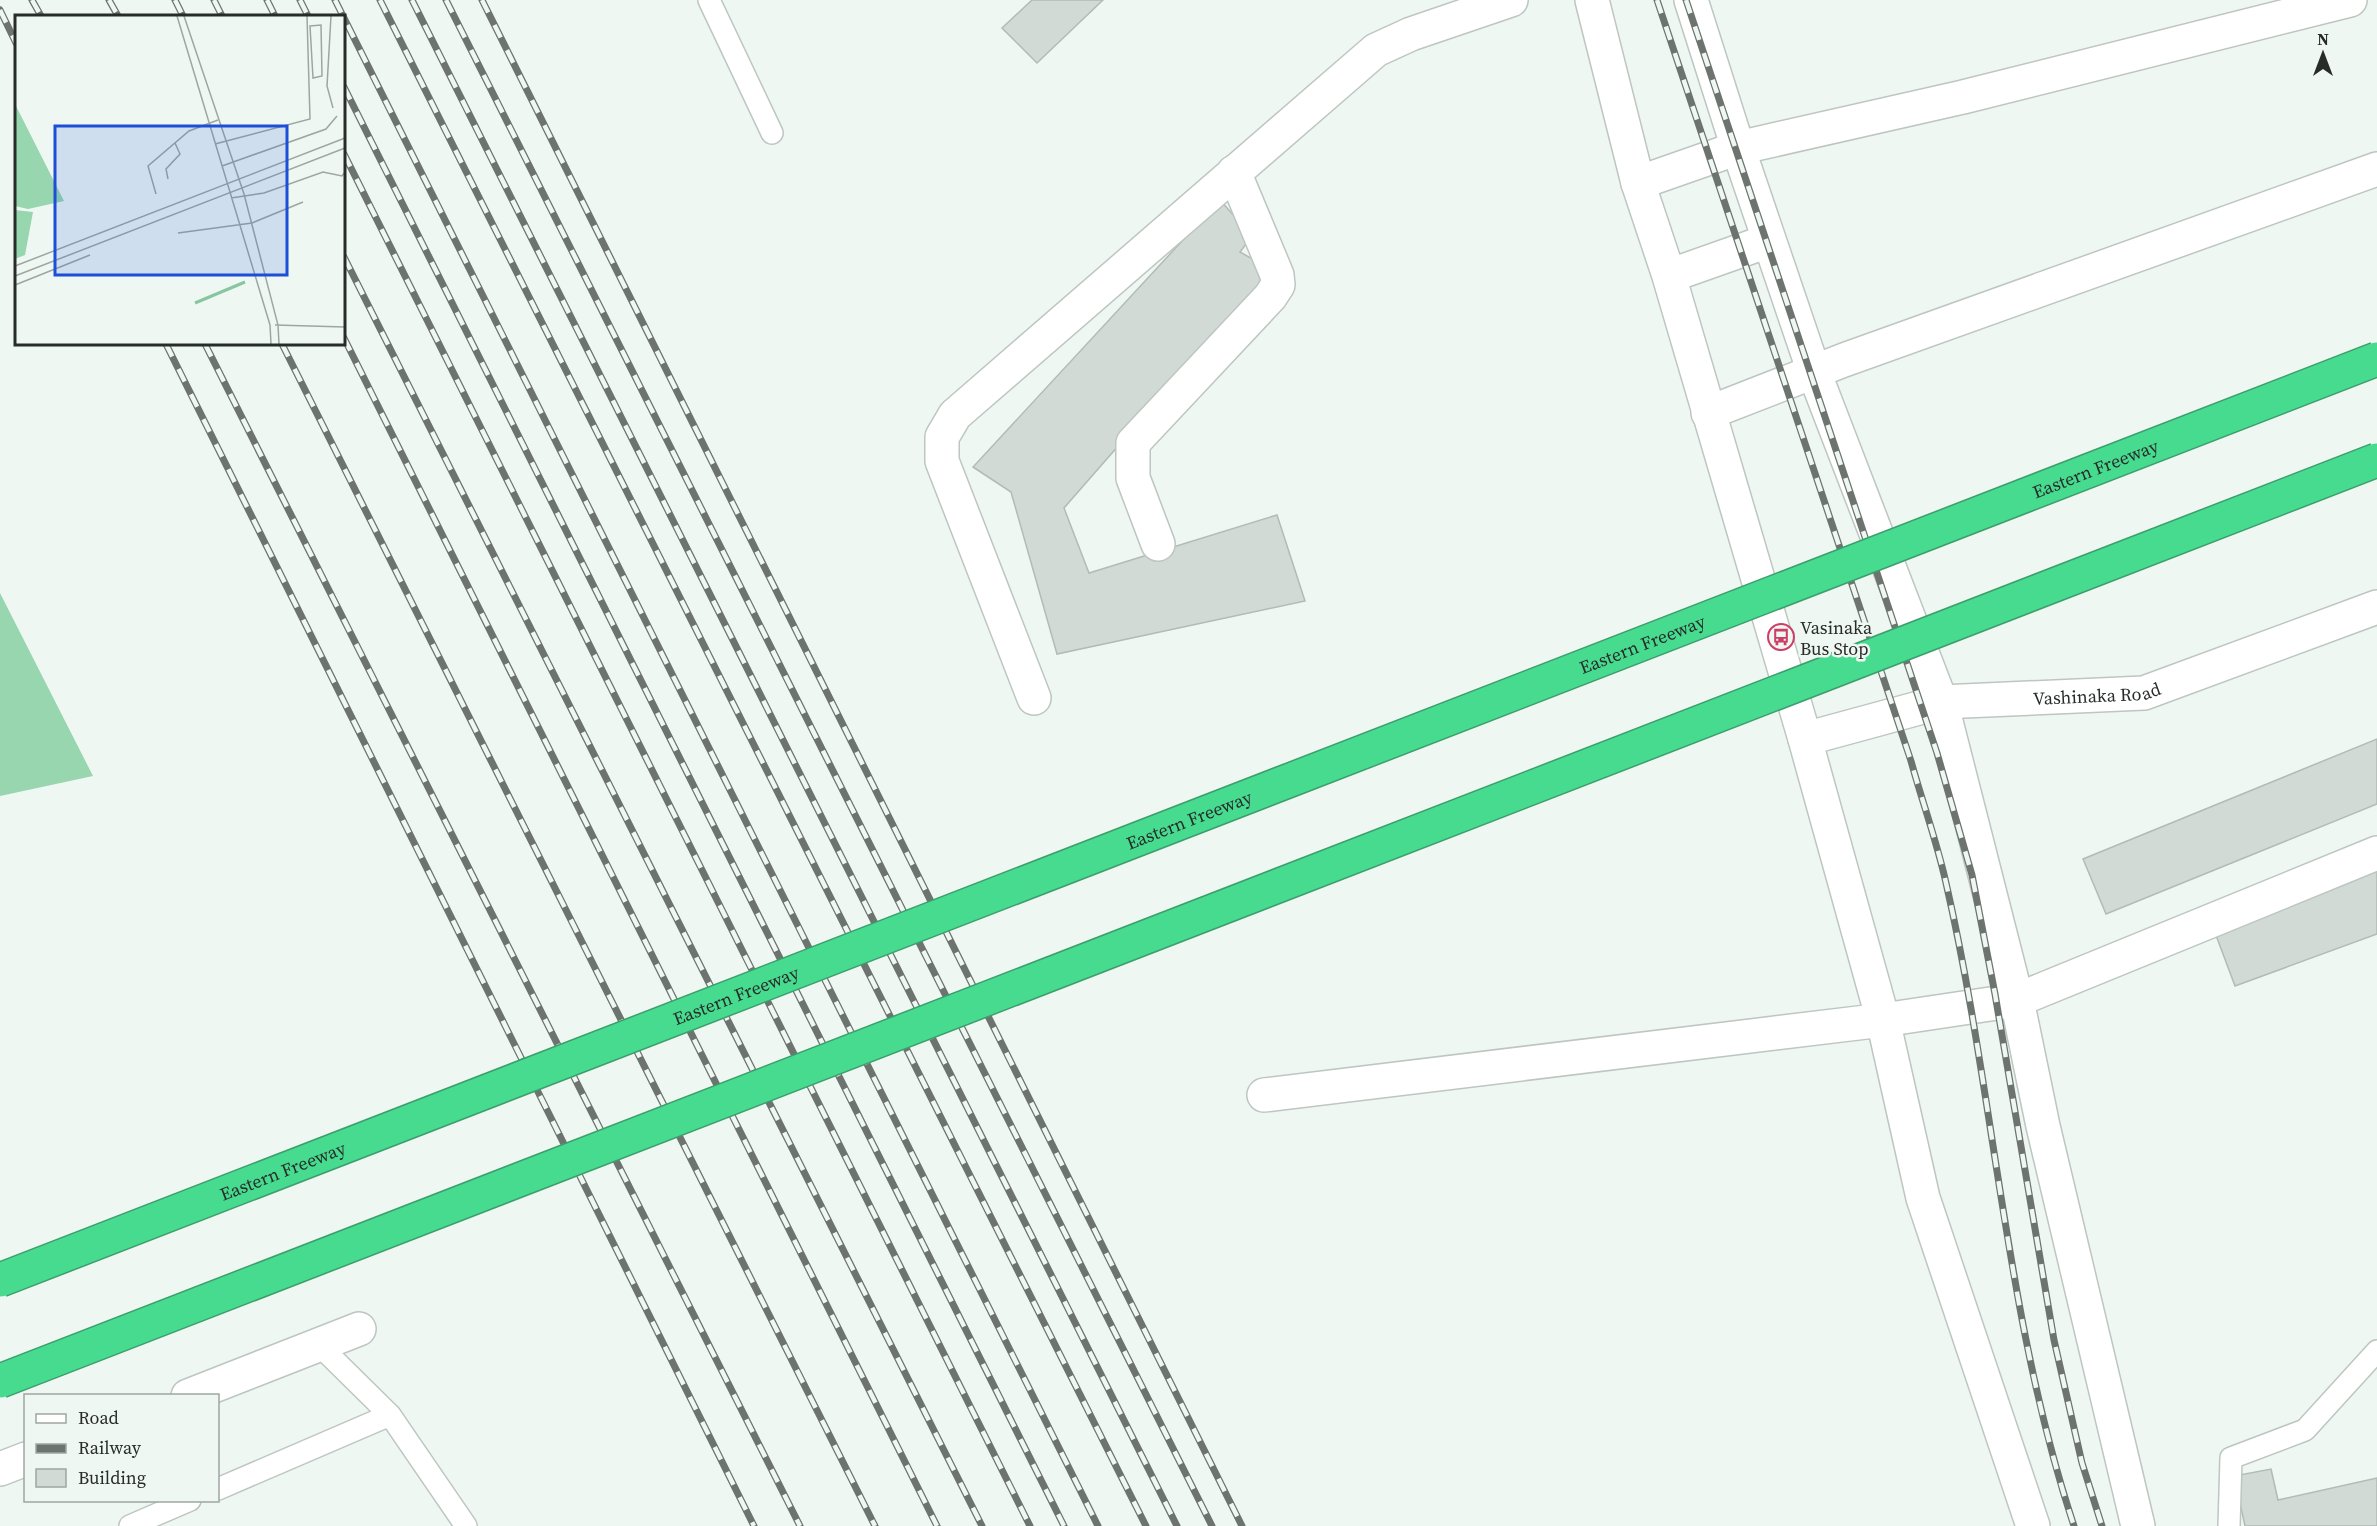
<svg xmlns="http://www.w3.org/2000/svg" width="2377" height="1526" viewBox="0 0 2377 1526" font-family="'Source Serif 4',serif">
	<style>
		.forest { fill: #97d6af }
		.building { fill: #d1dad4; stroke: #b3bbb5; stroke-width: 1.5 }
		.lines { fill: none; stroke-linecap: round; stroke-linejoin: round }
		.lane-casing { stroke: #bec6c1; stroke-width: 24 }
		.street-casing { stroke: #bec6c1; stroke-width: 36 }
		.secondary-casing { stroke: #bec6c1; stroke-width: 36 }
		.lane { stroke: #fff; stroke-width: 21 }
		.street { stroke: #fff; stroke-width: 33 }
		.secondary { stroke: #fff; stroke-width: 33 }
		.rail-casing { stroke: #6d736f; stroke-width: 7 }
		.rail { stroke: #eff7f2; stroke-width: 4.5; stroke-dasharray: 14; stroke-linecap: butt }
		.highway-bridge-casing { stroke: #3c9e6c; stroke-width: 36; stroke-linecap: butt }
		.highway-bridge { stroke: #47db90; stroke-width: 33 }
		.labels { text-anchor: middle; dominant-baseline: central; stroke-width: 5; stroke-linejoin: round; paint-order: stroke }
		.street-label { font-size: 18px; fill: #282c29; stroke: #eff7f2 }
		.poi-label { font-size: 18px; fill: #282c29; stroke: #eff7f2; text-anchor: start }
		.inset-river { fill: none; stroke: #87c6a0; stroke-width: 3 }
		.inset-road { fill: none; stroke: #9fa6a2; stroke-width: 1.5 }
		.view { fill: #1d4ed8; fill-opacity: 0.15; stroke: #1d4ed8; stroke-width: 3 }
		.inset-edge { fill: none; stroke: #282c29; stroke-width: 3 }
	</style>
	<rect width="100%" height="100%" fill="#eff7f2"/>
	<path class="forest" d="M0 593 93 776 0 796Z"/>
	<path class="building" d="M1032 0H1103L1037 63 1002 28Z
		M1220 200 1252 236 1240 252 1272 270 1064 508 1089 573 1277 515 1305 601 1057 654 1011 492 973 467Z
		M2377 739V804L2106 914 2083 859Z
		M2377 871V934L2235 986 2214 930Z
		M2271 1469 2278 1500 2377 1478V1526H2245L2234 1476Z"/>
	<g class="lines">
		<defs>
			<path id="lane" d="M709 0 772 133
				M318 1344 390 1415 466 1526
				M218 1489 390 1415
				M130 1526 190 1500
				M2229 1526 2231 1458 2305 1430 2377 1351"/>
			<g id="street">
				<path d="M1638 183 1738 148 1963 97 2350 0"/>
				<path d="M1708 413 1844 360 2377 169"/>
				<path d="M1158 544 1133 478V443L1270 297 1278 285 1277 275 1234 172"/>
				<path d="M1034 698 942 461V437L955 415 1376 50 1411 34 1511 0"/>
				<path id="s1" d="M1805 739 1941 702 2144 693 2377 607"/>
				<path d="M1264 1095 1883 1020 2017 1000 2377 853"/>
				<path d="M188 1396 359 1329"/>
				<path d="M0 1469 26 1459"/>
			</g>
			<path id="secondary" d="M1592 0 1638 183 1669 276 1805 739 1883 1020 1923 1198 2033 1526
				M1691 0 1738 148 1814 372 1941 702 2017 1000 2043 1126 2138 1526
				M1669 276 1768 241"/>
		</defs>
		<use href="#lane" class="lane-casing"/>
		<use href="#street" class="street-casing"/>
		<use href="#secondary" class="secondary-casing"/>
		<use href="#lane" class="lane"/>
		<use href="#street" class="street"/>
		<use href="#secondary" class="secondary"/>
		<defs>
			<path id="rail" d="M32 0 41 16
				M109 0 118 16
				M175 0 183 16
				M214 0 222 16
				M267 0 275 16
				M300 0 308 16
				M335 0 1098 1526
				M380 0 1146 1526
				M412 0 1177 1526
				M446 0 1212 1526
				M482 0 1242 1526
				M1657 0 1911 761C1922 801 1937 842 1946 883 1995 1096 2005 1318 2074 1526
				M1686 0 1937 753 1972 875 1995 994 2054 1340 2082 1463 2102 1526
				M0 10 16 43
				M344 87 1064 1526
				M344 154 1030 1526
				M344 257 982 1526
				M344 338 937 1526
				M166 344 754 1526
				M205 344 800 1526
				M282 344 875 1526"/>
		</defs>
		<use href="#rail" class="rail-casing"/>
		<use href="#rail" class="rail"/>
		<defs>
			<g id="highway-bridge">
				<path id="s2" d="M0 1280 2377 359"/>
				<path d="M0 1381 2377 460"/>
			</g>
		</defs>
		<use href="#highway-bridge" class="highway-bridge-casing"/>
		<use href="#highway-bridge" class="highway-bridge"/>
	</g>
	<defs>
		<symbol id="bus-ring" viewBox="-11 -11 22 22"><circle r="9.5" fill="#eff7f2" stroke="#cd3f69" stroke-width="1.5"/><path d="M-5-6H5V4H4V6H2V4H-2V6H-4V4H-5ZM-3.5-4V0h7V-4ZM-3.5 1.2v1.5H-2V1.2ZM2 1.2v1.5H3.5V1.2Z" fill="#cd3f69"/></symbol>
	</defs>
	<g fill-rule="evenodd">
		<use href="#bus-ring" x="1766" y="622" width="30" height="30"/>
	</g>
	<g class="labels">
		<g class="street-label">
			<text stroke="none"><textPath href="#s2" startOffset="2247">Eastern Freeway</textPath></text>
			<text stroke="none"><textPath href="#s2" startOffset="1761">Eastern Freeway</textPath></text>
			<text stroke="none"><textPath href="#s1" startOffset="297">Vashinaka Road</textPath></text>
			<text stroke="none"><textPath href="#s2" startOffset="1275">Eastern Freeway</textPath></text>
			<text stroke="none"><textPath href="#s2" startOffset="789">Eastern Freeway</textPath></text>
			<text stroke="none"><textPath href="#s2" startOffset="303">Eastern Freeway</textPath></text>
		</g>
		<g class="poi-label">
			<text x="1800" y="627">Vasinaka<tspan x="1800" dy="21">Bus Stop</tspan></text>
		</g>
	</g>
	<g transform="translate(15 15)">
		<rect width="330" height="330" fill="#eff7f2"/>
		<path d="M0 89 49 186 13 194 0 191ZM0 195 18 197 10 240 0 244Z" fill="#97d6af"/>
		<path class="inset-river" d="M180 288 230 267"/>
		<path class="inset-road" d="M162 1 255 310 256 329M169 1 229 179 263 310 264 329M316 1 312 71 318 93M306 10 307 61 298 63 295 11ZM200 129 295 104 292 1M207 151 311 114 322 101M153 164 151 154 165 139 160 128M141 179 133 151 174 116 203 105M216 183 249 178 308 157 327 161 330 157M163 218 237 208 288 187M0 251 330 123M0 261 330 133M0 270 75 240M260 310 330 312"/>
		<path class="view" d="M40 111H272V260H40Z"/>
		<rect width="330" height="330" class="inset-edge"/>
	</g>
	<rect x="24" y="1394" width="195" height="108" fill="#eff7f2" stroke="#9fa6a2" stroke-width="1.5"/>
	<rect x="36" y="1414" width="30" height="9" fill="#ffffff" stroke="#9fa6a2" stroke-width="1.5"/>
	<text x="78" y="1424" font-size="18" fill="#282c29">Road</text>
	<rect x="36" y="1444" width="30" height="9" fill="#6d736f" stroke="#9fa6a2" stroke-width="1.5"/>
	<text x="78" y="1454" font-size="18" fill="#282c29">Railway</text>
	<rect x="36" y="1469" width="30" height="18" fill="#d1dad4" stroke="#9fa6a2" stroke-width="1.5"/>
	<text x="78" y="1484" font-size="18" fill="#282c29">Building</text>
	<g transform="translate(2323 54)" stroke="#eff7f2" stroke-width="4.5" paint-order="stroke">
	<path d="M0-4.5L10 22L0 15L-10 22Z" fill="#282c29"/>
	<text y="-9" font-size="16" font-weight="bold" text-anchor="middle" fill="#282c29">N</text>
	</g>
</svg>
